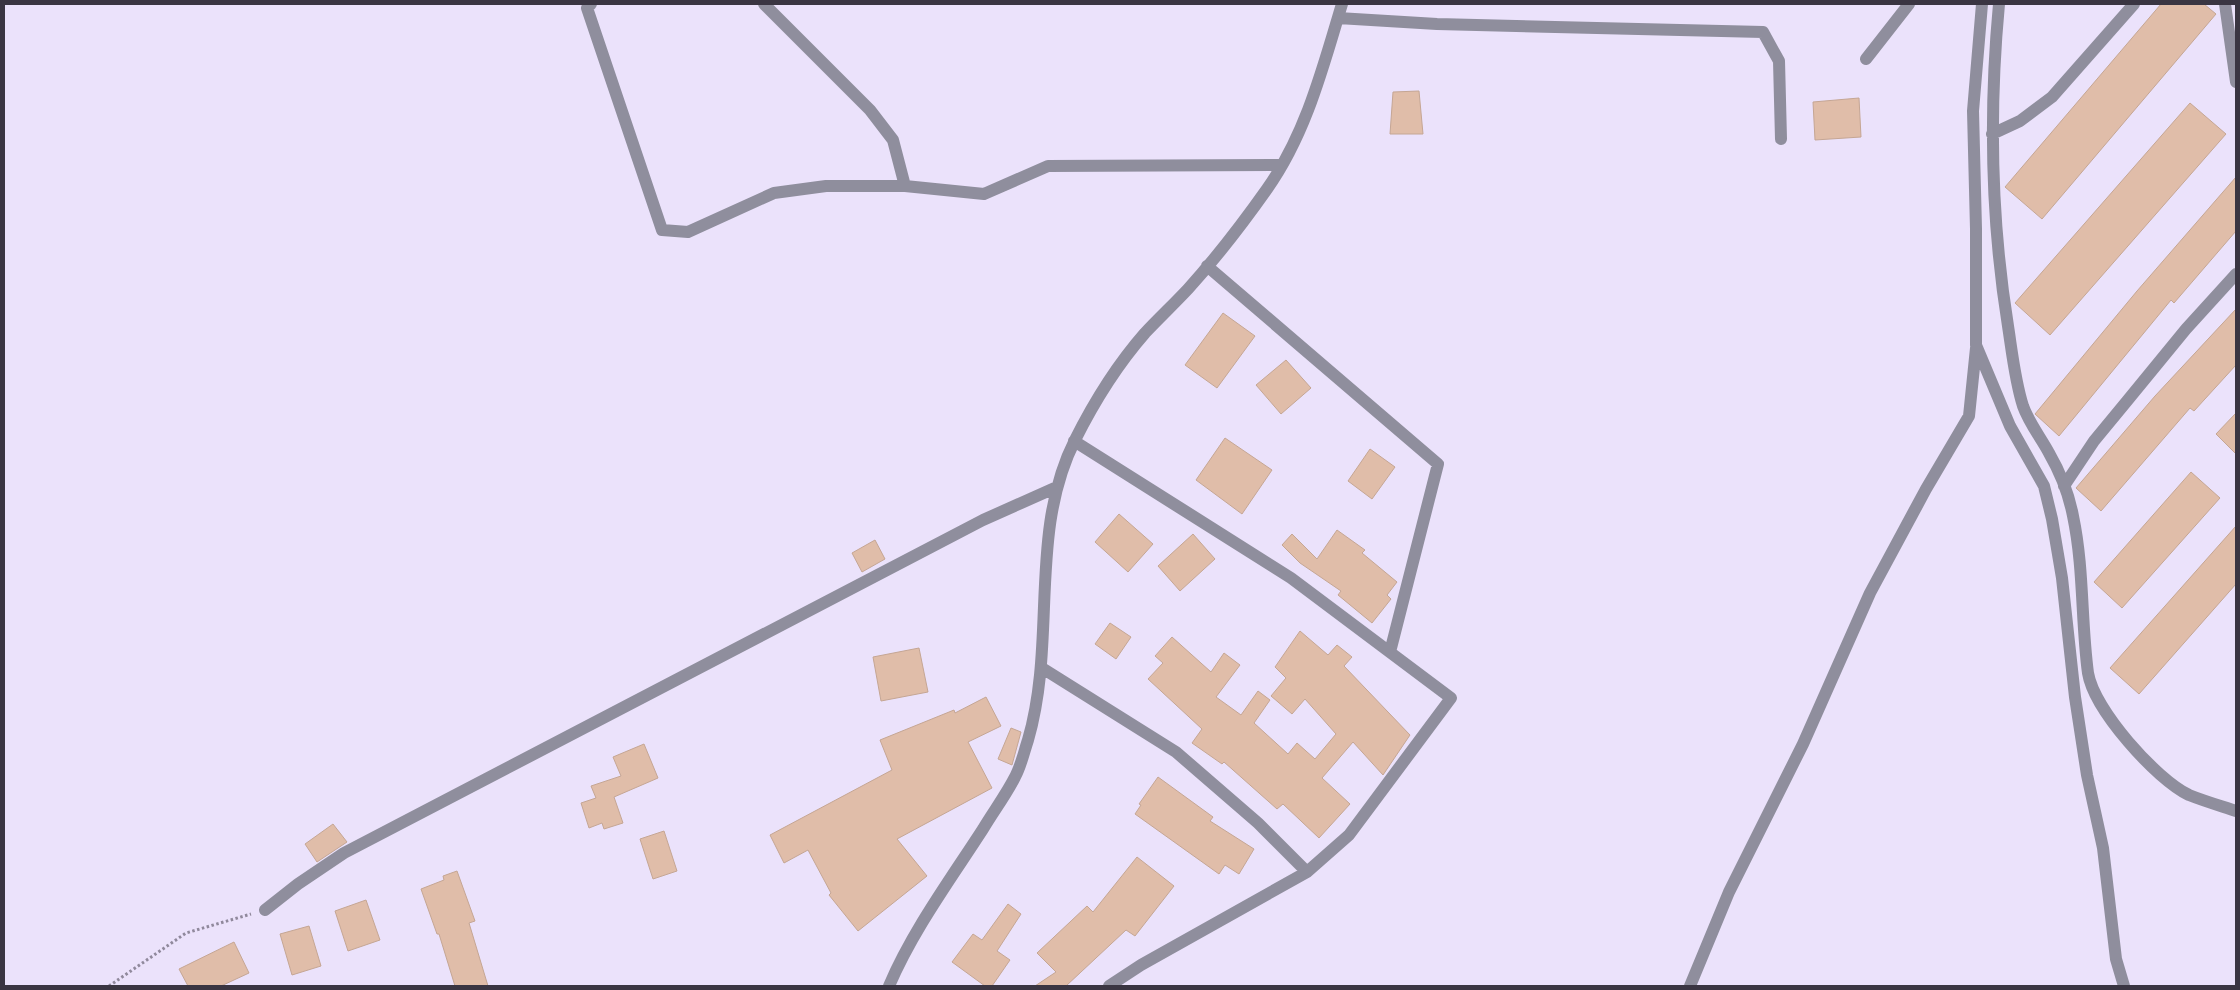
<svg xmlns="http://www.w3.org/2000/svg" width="2240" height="990" viewBox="0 0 2240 990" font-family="Figtree,sans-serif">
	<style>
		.building { fill: #e0bda9; stroke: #c5a694 }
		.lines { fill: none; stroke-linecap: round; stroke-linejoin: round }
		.path { stroke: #90899c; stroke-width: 3; stroke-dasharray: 2.5 2.5; stroke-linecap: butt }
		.minor { stroke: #8f8e9d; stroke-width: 12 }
	</style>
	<rect width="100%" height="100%" fill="#ebe2fb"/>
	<path class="building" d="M2161 4H2204L2216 14 2042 219 2005 187Z
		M1419 91 1423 134H1390L1393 92Z
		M1859 98 1861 137 1815 140 1813 102Z
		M2190 103 2226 134 2050 335 2015 303Z
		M2236 177V231L2174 303 2171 300 2059 436 2035 414 2137 291Z
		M2236 309V365L2194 411 2190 408 2101 511 2076 488 2155 396Z
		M1223 313 1255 336 1217 388 1185 365Z
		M1286 360 1311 388 1281 414 1256 385Z
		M2236 413V454L2216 434Z
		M1225 438 1272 470 1242 514 1196 480Z
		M1370 449 1395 467 1372 499 1348 481Z
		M2191 472 2220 498 2122 608 2094 582Z
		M1119 514 1153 544 1128 572 1095 542Z
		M2236 526V584L2139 694 2110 668Z
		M1337 530 1365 550 1362 553 1397 582 1387 595 1391 599 1372 623 1338 595 1341 591 1300 563 1282 545 1292 534 1317 559Z
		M1193 534 1215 559 1180 591 1158 566Z
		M875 540 885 559 862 572 852 553Z
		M1110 623 1131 637 1116 659 1095 644Z
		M1300 631 1328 655 1337 645 1352 657 1344 666 1410 735 1383 775 1353 742 1322 778 1350 804 1319 838 1283 804 1277 809 1224 762 1222 764 1192 743 1202 729 1148 679 1163 663 1155 656 1172 637 1211 672 1224 653 1240 665 1216 697 1241 715 1258 691 1270 700 1254 723 1288 754 1297 743 1315 759 1336 734 1305 699 1292 714 1271 696 1286 678 1275 667Z
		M919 648 928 692 881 701 873 657Z
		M986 697 1001 726 968 742 992 788 897 839 927 876 858 931 829 895 831 893 808 850 784 863 770 835 892 770 880 740 954 710 955 713Z
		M1011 728 1021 732 1012 765 998 759Z
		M644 744 658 778 614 797 623 823 604 829 602 823 589 828 581 803 596 798 591 786 621 776 613 757Z
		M1158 777 1213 817 1210 821 1254 849 1239 874 1225 865 1219 874 1135 814 1141 805 1139 804Z
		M333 824 347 842 317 862 305 844Z
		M664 831 677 871 653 879 640 839Z
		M1137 857 1174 886 1135 936 1126 930 1066 986H1035L1056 972 1037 953 1087 906 1093 912Z
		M457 871 475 921 469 923 488 986H455L439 934H437L421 889 444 880 443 876Z
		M366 900 380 940 348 951 335 911Z
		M1008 904 1021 914 997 951 1010 960 992 986H985L952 962 973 934 982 940Z
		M309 926 321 966 292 975 280 934Z
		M234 942 249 973 221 986H188L179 969Z"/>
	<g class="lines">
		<path class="path" d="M109 986 186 933 251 914"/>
		<path class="minor" d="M591 4 587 8 662 230 688 232 774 193 826 186H905
			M764 4 870 110 893 140 905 186 984 194 1048 166 1282 165
			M1982 4 1973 111 1976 229V345L2010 426 2044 486 2052 519 2062 578 2075 697 2087 775 2103 848 2116 959 2124 986
			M1999 4C1989 111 1991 220 2008 326 2012 352 2015 381 2023 406 2029 423 2041 438 2049 453 2060 472 2069 495 2073 516 2084 568 2081 621 2088 673 2094 710 2156 779 2189 795 2204 801 2221 806 2236 811
			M2225 4 2236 82
			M1338 18 1437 24 1763 32 1779 61 1781 139
			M1866 59 1909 4
			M1992 134 2020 121 2052 97 2134 4
			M1207 266 1438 464 1390 652
			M1074 441 1291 578 1451 698 1349 835 1307 872 1141 965 1109 986
			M2064 486 2094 441 2127 401 2186 329 2236 274
			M1042 668 1176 752 1258 823 1307 872
			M265 910 298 884 344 853 983 520 1057 487
			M889 986C913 930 950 880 983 829 993 812 1006 795 1015 777 1021 766 1024 752 1028 740 1057 641 1028 533 1075 440 1094 402 1117 365 1145 333 1159 318 1174 304 1188 289 1216 258 1243 223 1267 189 1306 134 1323 67 1342 4
			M1690 986 1729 892 1803 744 1870 593 1926 489 1969 416 1976 348"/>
	</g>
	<rect width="2240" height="990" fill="none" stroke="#3a3542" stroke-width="10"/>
</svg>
